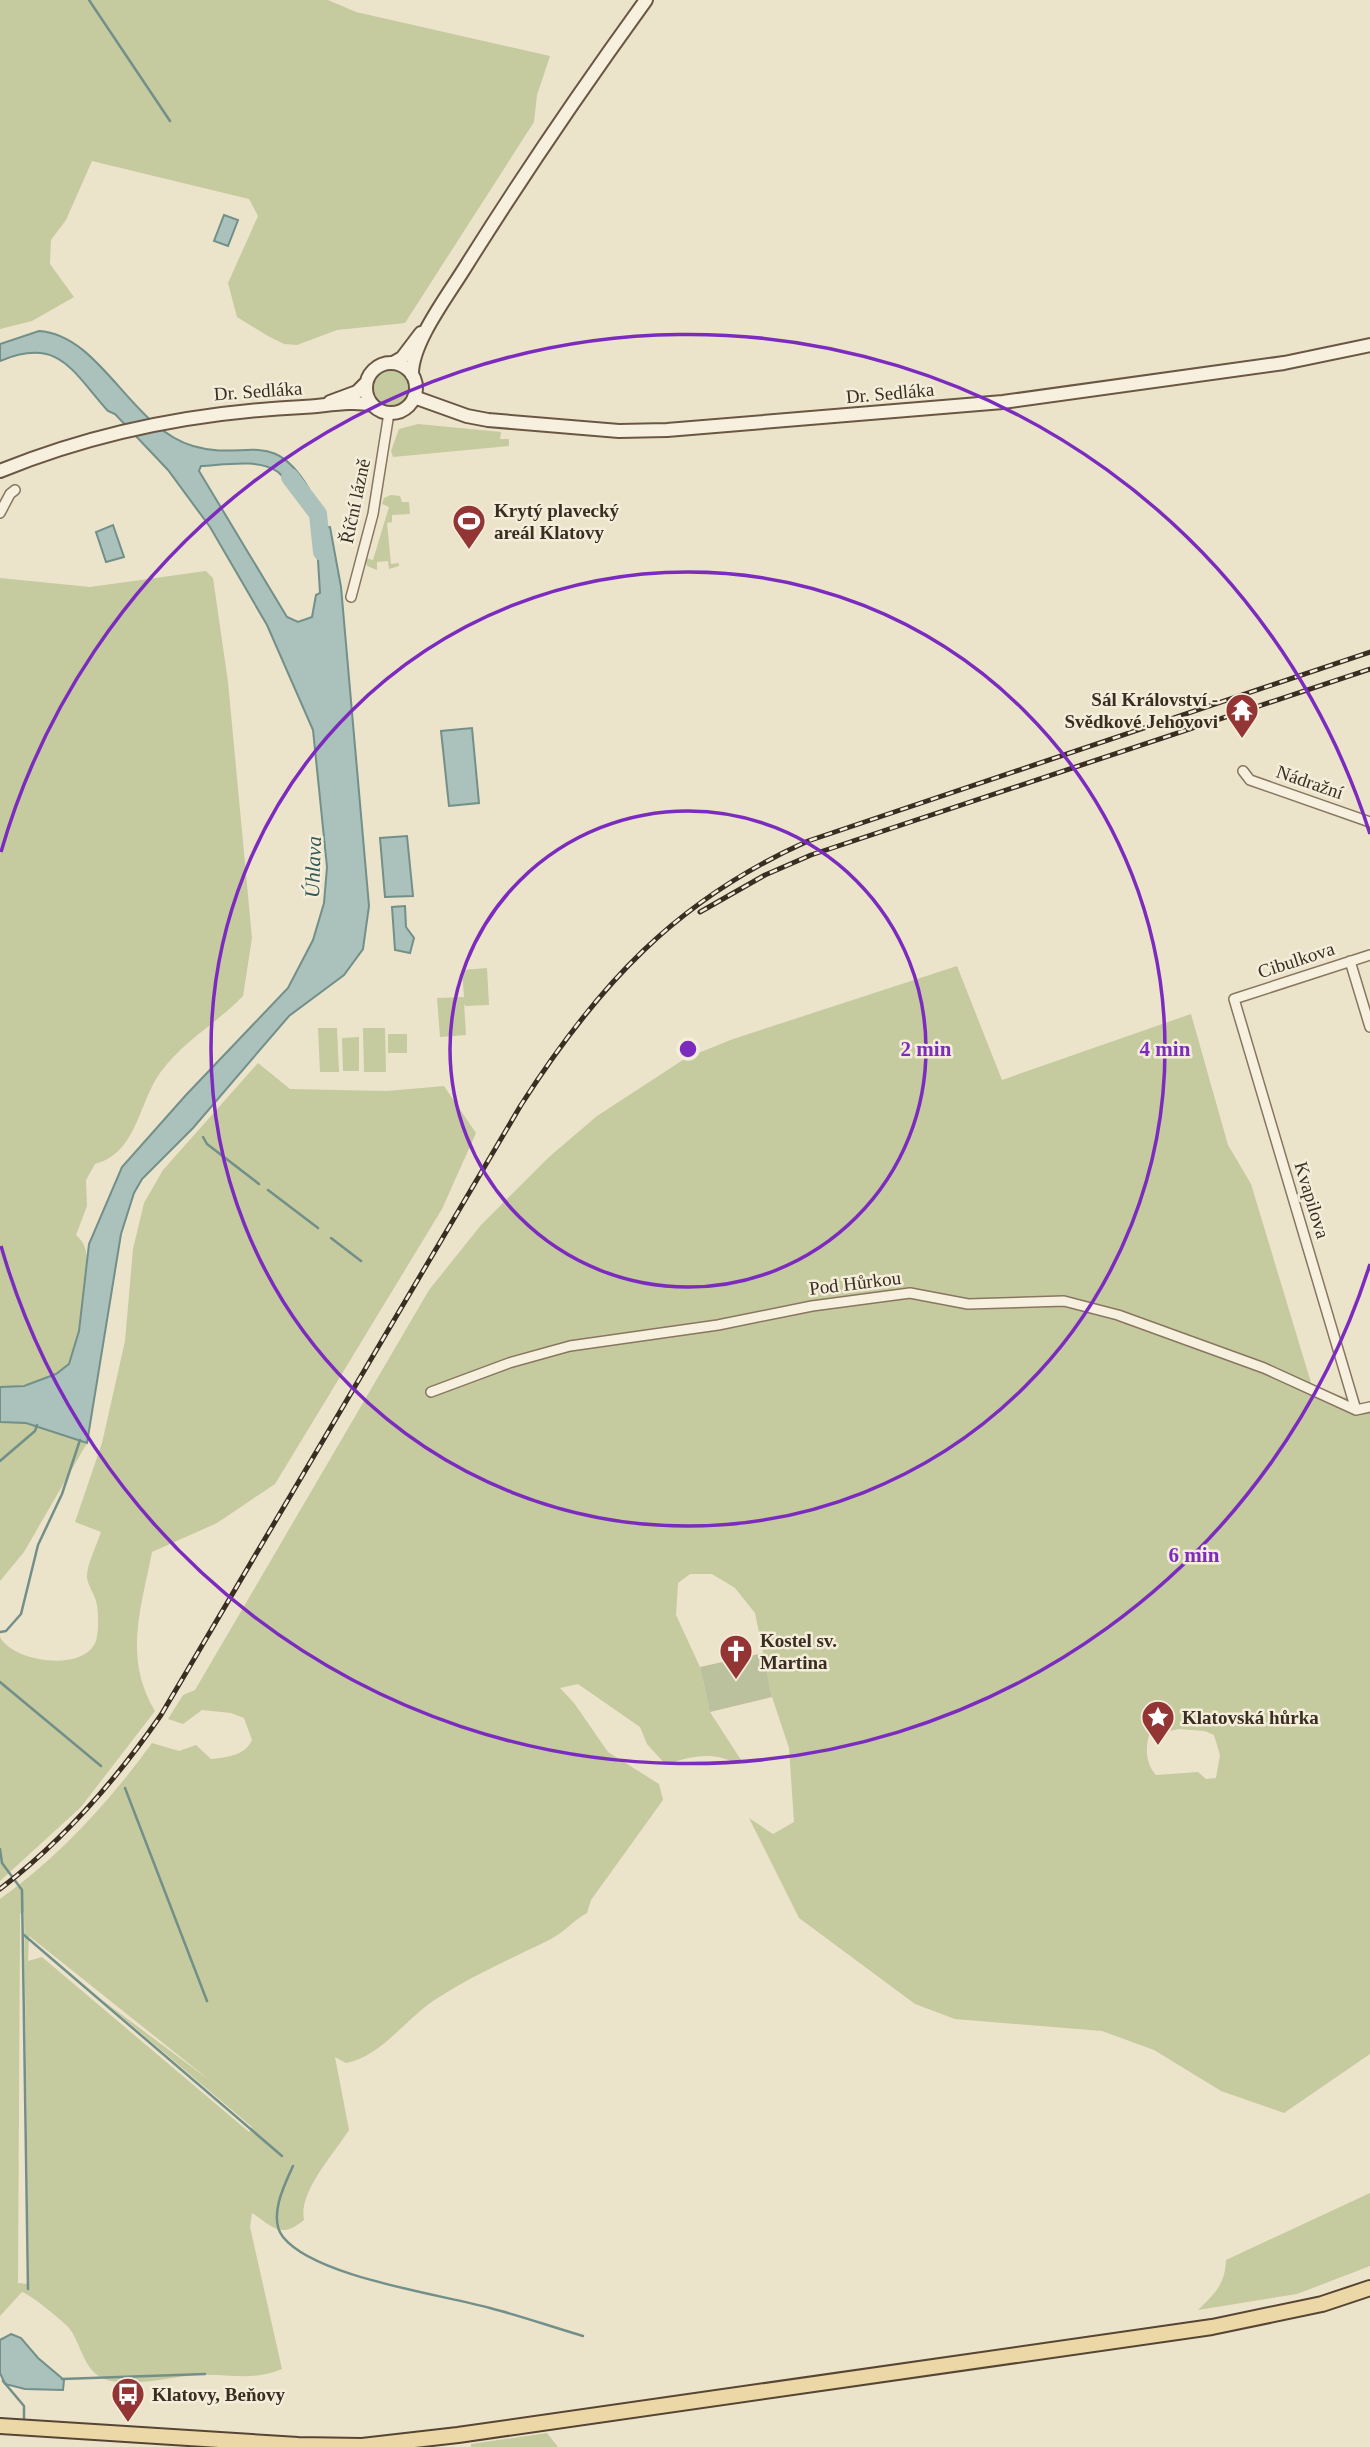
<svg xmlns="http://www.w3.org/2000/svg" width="1370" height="2447" viewBox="0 0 1370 2447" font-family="Georgia,serif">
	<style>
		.green { fill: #c5ca9f; fill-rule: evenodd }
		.cemetery { fill: #bbc09d }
		.water { fill: #abc1bb; stroke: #729089; stroke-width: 2 }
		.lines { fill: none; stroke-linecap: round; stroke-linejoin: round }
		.stream { stroke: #729089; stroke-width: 2.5 }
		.river { stroke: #abc1bb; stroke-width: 18 }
		.street-casing { stroke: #887660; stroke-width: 12 }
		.secondary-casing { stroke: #6a5743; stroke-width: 16 }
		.primary-casing { stroke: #574534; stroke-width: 18 }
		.street { stroke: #f7f0de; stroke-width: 9 }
		.secondary { stroke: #f7f0de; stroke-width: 12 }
		.primary { stroke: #ecd7a7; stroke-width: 14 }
		.rail-casing { stroke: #3a2e22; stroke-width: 5 }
		.rail { stroke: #f4edda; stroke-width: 2.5; stroke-dasharray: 8; stroke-linecap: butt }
		.ring { fill: none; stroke: #7b2cbf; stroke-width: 3.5 }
		.labels { text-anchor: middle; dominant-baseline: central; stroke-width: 5; stroke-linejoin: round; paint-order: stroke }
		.street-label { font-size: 19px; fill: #3a2e22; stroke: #f4edda }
		.poi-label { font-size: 19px; font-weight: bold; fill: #3a2e22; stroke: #f4edda; text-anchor: start }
		.water-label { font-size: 21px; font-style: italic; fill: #335957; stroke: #f4edda }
		.centre { fill: #7b2cbf; stroke: #f4edda; stroke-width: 3.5 }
		.ring-label { font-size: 21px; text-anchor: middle; font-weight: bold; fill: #7b2cbf; stroke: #f4edda; stroke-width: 5; stroke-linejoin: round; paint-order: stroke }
	</style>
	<rect width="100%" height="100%" fill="#ece3cb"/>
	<path class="green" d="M0 0H328L356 12 550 56 537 95 534 122 405 323 337 330 297 345 284 344 268 336 237 317 228 283 258 216 249 199 92 161 66 220 51 240 50 264 74 297 32 321 0 329Z
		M374 388a17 17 0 1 1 34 0a17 17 0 1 1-34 0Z
		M418 424 501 432 500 439H509V446L393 457 391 451 399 429Z
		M391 495 400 496 402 502H409L410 514 392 515V522L387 523 391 564 399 563V566L389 569 388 561 377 562V570L367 566 365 558 373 560 389 507 382 504 384 498Z
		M206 571 213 578 228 682 252 938 243 996C217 1023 182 1042 160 1073 138 1104 137 1153 95 1164L86 1180 87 1206 76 1235C84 1242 86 1248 87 1259 89 1279 81 1352 67 1366 50 1383 22 1386 0 1387V578L90 587Z
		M957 966 1002 1080 1191 1014 1228 1145 1251 1184 1312 1386 1370 1406V2054L1284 2113 1221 2091 1154 2050 1102 2031 955 2019 915 2004 799 1918 749 1818 773 1834 794 1822 789 1748 772 1697 755 1613 735 1588 712 1574H690L678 1583 676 1615 700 1667 710 1712 741 1760 737 1764C712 1751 691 1756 666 1765L647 1744 640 1727 578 1684 560 1688 574 1703 608 1752 659 1784 663 1800 591 1900 587 1913C572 1921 563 1934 547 1941 506 1961 472 1976 433 2001 405 2020 380 2057 346 2063L335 2057 349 2130C334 2154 298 2192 304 2220 280 2240 272 2226 252 2213L250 2227 282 2369C250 2382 229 2373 197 2375 173 2376 116 2392 96 2374 82 2362 80 2342 69 2328 62 2320 31 2295 22 2292L0 2316V1899C59 1857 110 1801 152 1743L179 1751 196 1745 211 1759C227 1757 245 1756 252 1740L244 1718 231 1713 202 1710 183 1724 168 1719 183 1695 195 1690 429 1290 481 1225 549 1157 597 1116 686 1058 733 1039ZM1179 1729 1205 1731 1214 1735 1220 1755 1216 1778 1206 1779 1198 1772 1156 1775C1146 1764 1145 1749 1149 1735ZM24 1912 29 2284H28L18 2283 20 1925V1914ZM29 1936 212 2082 102 2000 252 2127 249 2132 42 1957 28 1961Z
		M487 968 489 1005 465 1006 464 1003 466 1035 440 1037 437 998 464 997 462 970Z
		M318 1028H337L339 1072H320Z
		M363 1028H385L386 1072H364Z
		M388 1034H407V1053H388Z
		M359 1037V1071H343L342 1038Z
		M258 1063 290 1089 387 1091 444 1086 476 1133 442 1209 275 1484 217 1523 152 1552C141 1609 123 1658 155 1711L81 1807 0 1881V1637C13 1662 84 1673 96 1641 99 1631 99 1607 95 1598 93 1592 88 1585 87 1578 86 1566 97 1545 101 1532L75 1522 102 1443 125 1341 133 1249 144 1203 163 1170Z
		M0 1422 26 1423 87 1443 24 1552 0 1581Z
		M1370 2193V2266L1297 2294 1198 2310C1215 2293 1225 2285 1226 2260Z
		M547 2433 558 2447H471V2444Z"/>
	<path class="cemetery" d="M763 1653 772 1697 710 1712 700 1667Z"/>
	<path class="water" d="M224 215 238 220 228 246 214 241Z
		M39 331C101 335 131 428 193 446 246 462 272 426 309 489L300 498C293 489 286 479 278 472 259 458 223 465 201 466L199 471 287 617 298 622 312 617 316 595 320 593 316 528 330 527 341 587 369 906 363 949 344 975 289 1016 193 1128 142 1179 134 1193 121 1234 87 1443 26 1423 0 1422V1387L24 1386 56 1374 69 1364 79 1331 89 1244 122 1167 186 1095 288 988 313 940 324 903 327 867 313 730 267 625 210 527 168 470 115 414 108 411C72 371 59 336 0 361V344Z
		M113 525 124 557 106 562 96 532Z
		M472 728 479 803 449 806 441 731Z
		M407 836 413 896 385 897 380 838Z
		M405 906 406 927 414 938 410 953 395 950 392 907Z
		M11 2334 21 2338 38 2358 64 2380 63 2390 25 2389 5 2384 0 2373V2340Z"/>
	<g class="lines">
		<path class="stream" d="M89 0 170 121
			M203 1137 207 1144 259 1184
			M268 1190 318 1228
			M331 1238 361 1261
			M0 1461 35 1431 37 1425
			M0 1632 6 1631 21 1614 38 1545 62 1494 80 1440
			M0 1682 101 1766
			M125 1788 207 2001
			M0 1849 2 1863 22 1890 28 2289
			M24 1935 282 2156
			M293 2166C284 2185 268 2218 283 2237 315 2277 439 2294 490 2308 521 2316 552 2327 583 2336
			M62 2379 205 2374
			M3 2381 24 2406V2424"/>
		<path class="river" d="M290 477 318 514 322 552"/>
		<defs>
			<path id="street" d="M0 513 10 494 15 490
				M351 597 373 514 389 413
				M1243 771 1250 780 1370 822
				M1350 961 1370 1027
				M431 1392 509 1363 570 1346 718 1325 812 1306 910 1293 968 1304 1064 1301 1118 1315 1264 1368 1356 1410
				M1356 1410 1234 999 1370 955
				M1356 1410 1370 1407"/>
			<path id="secondary" d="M366 388a25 25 0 1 1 50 0a25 25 0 1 1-50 0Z
				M393 363 402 358 421 333
				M412 375C411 343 449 294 466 266 523 175 583 87 646 0
				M414 397 467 416 488 420 619 431 667 430 1003 402 1284 363 1370 345
				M330 402 357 392 366 383
				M0 471C98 431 197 412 303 407 324 406 353 400 372 405"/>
			<path id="primary" d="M0 2426 298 2445 362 2446 458 2435 1212 2327 1322 2304 1370 2288"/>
		</defs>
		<use href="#street" class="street-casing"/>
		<use href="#secondary" class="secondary-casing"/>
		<use href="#primary" class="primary-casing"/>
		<use href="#street" class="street"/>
		<use href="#secondary" class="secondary"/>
		<use href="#primary" class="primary"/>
		<defs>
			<path id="rail" d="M700 912 765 875 811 855 1370 669
				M0 1889C64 1840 116 1780 161 1715L521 1105C598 985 676 900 808 841L1370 652"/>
		</defs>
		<use href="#rail" class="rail-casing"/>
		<use href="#rail" class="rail"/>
	</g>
	<g class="ring">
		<circle cx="688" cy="1049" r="238"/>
		<circle cx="688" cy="1049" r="477"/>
		<path d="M1370 1264A715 715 0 0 1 1 1246M1 852A715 715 0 0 1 1370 834"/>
	</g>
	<defs>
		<symbol id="stadium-pin" viewBox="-11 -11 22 30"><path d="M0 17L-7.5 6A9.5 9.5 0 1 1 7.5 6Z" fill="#933534" stroke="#f4edda"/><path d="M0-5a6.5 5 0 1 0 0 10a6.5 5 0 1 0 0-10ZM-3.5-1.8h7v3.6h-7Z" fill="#fff"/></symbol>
		<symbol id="temple-pin" viewBox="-11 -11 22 30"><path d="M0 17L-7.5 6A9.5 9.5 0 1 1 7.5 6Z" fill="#933534" stroke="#f4edda"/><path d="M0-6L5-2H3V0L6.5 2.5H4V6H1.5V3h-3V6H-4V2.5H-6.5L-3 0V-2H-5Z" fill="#fff"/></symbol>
		<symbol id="church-pin" viewBox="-11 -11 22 30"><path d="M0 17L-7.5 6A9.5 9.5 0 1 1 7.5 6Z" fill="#933534" stroke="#f4edda"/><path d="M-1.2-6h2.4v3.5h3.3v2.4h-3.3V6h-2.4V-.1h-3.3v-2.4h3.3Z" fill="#fff"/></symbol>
		<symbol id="sight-pin" viewBox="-11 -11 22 30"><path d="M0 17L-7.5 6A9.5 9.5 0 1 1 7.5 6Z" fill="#933534" stroke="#f4edda"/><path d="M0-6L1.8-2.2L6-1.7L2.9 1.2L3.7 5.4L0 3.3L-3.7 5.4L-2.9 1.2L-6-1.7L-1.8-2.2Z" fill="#fff"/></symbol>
		<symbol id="bus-pin" viewBox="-11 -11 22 30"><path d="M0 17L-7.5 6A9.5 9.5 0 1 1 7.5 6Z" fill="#933534" stroke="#f4edda"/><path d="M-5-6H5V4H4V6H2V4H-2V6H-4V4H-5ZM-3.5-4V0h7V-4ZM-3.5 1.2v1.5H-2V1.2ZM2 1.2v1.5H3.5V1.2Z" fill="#fff"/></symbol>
	</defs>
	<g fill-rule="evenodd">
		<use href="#stadium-pin" x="450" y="502" width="38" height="52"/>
		<use href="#temple-pin" x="1223" y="691" width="38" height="52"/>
		<use href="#church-pin" x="717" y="1632" width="38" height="52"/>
		<use href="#sight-pin" x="1139" y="1698" width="38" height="52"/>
		<use href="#bus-pin" x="109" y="2375" width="38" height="52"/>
	</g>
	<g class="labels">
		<g class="street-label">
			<text transform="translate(258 391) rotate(-4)">Dr. Sedláka</text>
			<text transform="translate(890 393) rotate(-5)">Dr. Sedláka</text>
			<text transform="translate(355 501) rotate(-78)">Říční lázně</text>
			<text transform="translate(1310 782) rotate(19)">Nádražní</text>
			<text transform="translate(1296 960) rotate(-18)">Cibulkova</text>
			<text transform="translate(1312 1200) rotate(73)">Kvapilova</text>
			<text transform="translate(855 1283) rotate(-7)">Pod Hůrkou</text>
		</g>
		<g class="poi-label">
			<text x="494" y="510">Krytý plavecký<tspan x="494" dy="22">areál Klatovy</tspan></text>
			<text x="1218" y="699" text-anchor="end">Sál Království -<tspan x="1218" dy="22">Svědkové Jehovovi</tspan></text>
			<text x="760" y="1640">Kostel sv.<tspan x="760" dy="22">Martina</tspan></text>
			<text x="1182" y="1717">Klatovská hůrka</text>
			<text x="152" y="2394">Klatovy, Beňovy</text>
		</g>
		<g class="water-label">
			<text transform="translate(313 867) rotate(-88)">Úhlava</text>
		</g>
	</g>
	<circle cx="688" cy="1049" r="10" class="centre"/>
	<g class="ring-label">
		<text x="926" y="1056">2 min</text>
		<text x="1165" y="1056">4 min</text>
		<text x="1194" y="1562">6 min</text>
	</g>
</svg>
